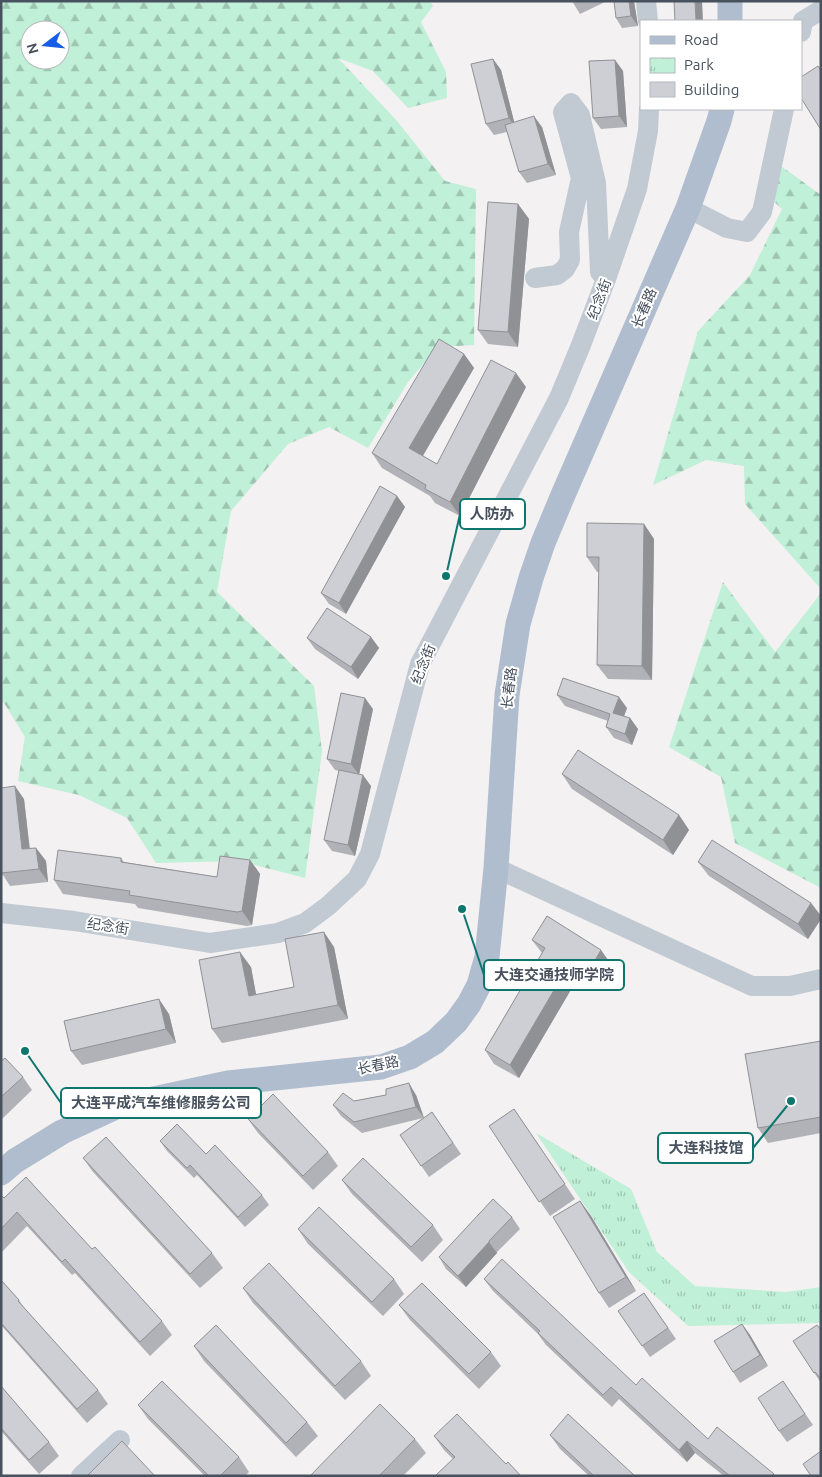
<svg xmlns="http://www.w3.org/2000/svg" width="822" height="1477" viewBox="0 0 822 1477" font-family="Ubuntu,'Noto Sans SC',sans-serif">
	<style>
		.forest { fill: url(#forest-firs); fill-rule: evenodd }
		.park { fill: url(#park-tufts) }
		.lines { fill: none; stroke-linecap: round; stroke-linejoin: round }
		.minor { stroke: #c1c9d2; stroke-width: 20 }
		.major { stroke: #b0bdcf; stroke-width: 25 }
		.wall { fill: #b0b2b7 }
		.shaded-wall { fill: #909195 }
		.building { fill: #cdcfd5; stroke: #909195 }
		.labels { text-anchor: middle; dominant-baseline: central; stroke-width: 4; stroke-linejoin: round; paint-order: stroke }
		.street-label { font-size: 14px; fill: #48525e; stroke: #fff }
		.leader { fill: none; stroke: #0f766e; stroke-width: 2 }
		.callout-dot { fill: #0f766e; stroke: #fff; stroke-width: 2 }
		.callout { fill: #fff; stroke: #0f766e; stroke-width: 2 }
		.callout-label { font-size: 15px; text-anchor: middle; font-weight: bold; fill: #48525e }
	</style>
	<defs>
		<pattern id="forest-firs" width="22" height="20" patternUnits="userSpaceOnUse" patternTransform="scale(1.25)"><rect width="22" height="20" fill="#c0f0d7"/><path d="M5 1l3.5 6h-7zM16 11l3.5 6h-7z" fill="#9ec5b2"/></pattern>
		<pattern id="park-tufts" width="24" height="20" patternUnits="userSpaceOnUse" patternTransform="scale(1.25)"><rect width="24" height="20" fill="#c0f0d7"/><path d="M3 7l-1-3M5 7V3M7 7l1-3M15 17l-1-3M17 17v-4M19 17l1-3" fill="none" stroke="#9ec5b2"/></pattern>
	</defs>
	<rect width="100%" height="100%" fill="#f3f1f1"/>
	<path class="forest" d="M1 1H430L433 6 421 22 446 72 447 98 408 108 373 71 338 58 397 121 445 181 476 189 474 345 438 347 408 382 368 448 329 427 288 444 231 511 217 592 314 686 322 751 305 878 239 861 156 863 127 818 79 795 18 781 25 737 6 706 1 700ZM30 30H60V60H30Z
		M781 166 821 195V589L745 504 744 466 706 460 653 485 698 331 750 275 782 209 771 199Z
		M723 582 775 652 821 593V888L735 843 721 777 669 747Z"/>
	<path class="park" d="M536 1133 631 1189 657 1252 695 1286 786 1292 821 1287V1323L688 1326 629 1272Z"/>
	<g class="lines">
		<path class="minor" d="M646 1 648 21
			M801 32 803 21 821 10
			M688 208 727 228 747 232 762 212 784 109
			M535 278 557 275 565 269 570 260 569 232 581 178 563 112 571 103 580 115 596 183 600 272 606 279
			M496 868 752 986H790L821 979
			M1 913 74 921 210 943 278 933 305 923 328 906 357 879 370 854 420 664 559 398 581 345 606 279 637 189 648 131 649 109
			M81 1476 120 1440"/>
		<path class="major" d="M730 1V21
			M1 1173 15 1161 62 1132 116 1107 228 1083 381 1067 410 1057 435 1042 456 1022 469 1004 479 985 487 957 496 868 507 695 518 624 531 578 543 543 563 495 688 208 719 121 722 109"/>
	</g>
	<path class="wall" d="M572 1H605V2L580 14Z
		M634 2 638 26 622 28 616 18Z
		M493 59 501 70 514 122 542 127 556 175 527 183 519 172 507 132 494 135 486 124Z
		M615 60 623 71 627 127 601 129 593 118Z
		M518 204 529 219 518 347 488 344 478 330Z
		M464 354 474 368 423 456 437 464 526 387 460 516 435 503 430 496 382 468 372 453Z
		M397 496 405 507 346 614 329 604 321 593Z
		M644 524 654 539 652 680 608 679 597 665 599 572H597L587 557Z
		M371 637 379 648 358 679 315 649 307 638Z
		M557 695 627 708 624 716 630 718 638 729 632 745 614 738 606 727 608 721 565 706Z
		M373 709 359 774 371 786 355 856 332 851 324 840 339 771 335 770 327 759Z
		M562 774 679 815 689 830 673 855 572 789Z
		M1 788 24 799 30 849 36 848 46 861 48 882 10 886 3 875 1 876Z
		M121 858 124 862 217 877 250 860 260 874 252 925 247 926 138 908 135 904 63 894 54 880Z
		M698 862 811 903 821 916V919L808 939 709 876Z
		M532 940 611 964 596 987 579 976 519 1078 494 1064 485 1050 542 953Z
		M334 947 348 1019 222 1043 212 1029 251 967 256 995 294 987Z
		M169 1014 176 1043 82 1065 71 1051Z
		M821 1041V1133L768 1143 758 1128Z
		M1 1061 23 1077 32 1090 1 1120Z
		M386 1095H416L424 1118 432 1112 461 1154 429 1177 400 1135 423 1118 362 1133 341 1116 333 1105Z
		M514 1109 575 1199 550 1216 489 1126Z
		M248 1119 328 1152 338 1166 313 1190 258 1133Z
		M160 1141 262 1195 269 1205 245 1227 197 1175 194 1178 167 1151Z
		M83 1158 212 1253 223 1268 200 1288 93 1172Z
		M342 1180 433 1225 443 1240 422 1262 352 1194Z
		M1 1195 4 1198 92 1249 162 1321 172 1335 150 1356 75 1273 72 1275 27 1226 1 1253Z
		M580 1201 591 1216 636 1291 609 1308 599 1293Z
		M512 1217 520 1229 497 1252V1253L466 1287 446 1269 439 1257Z
		M298 1229 394 1279 404 1294 383 1316 308 1244Z
		M484 1279 636 1385 708 1439 774 1474 775 1476H724L695 1453 687 1462 619 1399 612 1407 546 1345 538 1334 493 1291Z
		M1 1280 19 1300 24 1308 98 1390 108 1404 87 1423 1 1325Z
		M243 1288 361 1361 371 1376 345 1400 253 1303Z
		M644 1293 676 1339 650 1357 618 1311Z
		M399 1305 491 1352 501 1366 479 1389 410 1320Z
		M742 1324 750 1335 768 1366 740 1383 733 1372Z
		M821 1329V1383L793 1341Z
		M194 1346 307 1422 318 1436 296 1457 204 1361Z
		M783 1381 813 1425 787 1442 779 1431Z
		M1 1386 49 1442 59 1456 39 1474 1 1431Z
		M138 1405 239 1457 249 1472 245 1476H205L148 1419Z
		M550 1435 635 1476H589L560 1449Z
		M434 1436 506 1464 453 1459 444 1450Z
		M415 1439 426 1453 403 1476H310Z"/>
	<path class="shaded-wall" d="M629 1H634L638 26 631 16Z
		M695 1H702L703 21H696Z
		M493 59 501 70 516 129 509 118Z
		M615 60 623 71 627 127 619 116Z
		M534 116 542 127 556 175 548 164Z
		M518 204 529 219 518 347 508 332Z
		M464 354 474 368 419 462 409 448Z
		M516 373 526 387 460 516 450 502Z
		M397 496 405 507 346 614 339 603Z
		M644 524 654 539 652 680 642 666Z
		M371 637 379 648 358 679 351 667Z
		M619 697 627 708 621 724 613 713Z
		M365 698 373 709 359 775 351 764Z
		M630 718 638 729 632 745 625 734Z
		M363 775 371 786 355 856 348 845Z
		M15 786 24 799 31 862 22 849Z
		M679 815 689 830 673 855 663 840Z
		M36 848 46 861 48 882 39 869Z
		M250 860 260 874 252 925 242 911Z
		M811 903 821 916V919L808 939 798 924Z
		M324 932 334 947 348 1019 338 1005Z
		M601 950 611 964 596 987 587 974Z
		M240 952 251 967 259 1010 249 996Z
		M570 963 579 976 519 1078 510 1065Z
		M159 999 169 1014 176 1043 166 1029Z
		M409 1083 416 1095 424 1118 416 1107Z
		M580 1201 591 1216 636 1291 626 1277Z
		M489 1242 497 1253 466 1287 458 1276Z
		M742 1324 750 1335 768 1366 760 1355Z
		M687 1441 695 1453 687 1462 679 1450Z"/>
	<path class="building" d="M614 1H629L631 16 616 18Z
		M674 1H695L696 21H675Z
		M493 59 509 118 486 124 471 64Z
		M615 60 619 116 593 118 589 61Z
		M818 66 821 71V130L801 98V77Z
		M534 116 548 164 519 172 505 125Z
		M488 202 518 204 508 332 478 330Z
		M439 339 464 354 409 448 437 464 491 360 516 373 450 502 425 489 426 485 372 453Z
		M380 486 397 496 339 603 321 593Z
		M587 523 644 524 642 666 597 665 599 557H587Z
		M327 608 371 637 351 667 307 638Z
		M563 678 619 697 613 713 630 718 625 734 606 727 610 714 557 695Z
		M341 693 365 698 351 764 327 759Z
		M578 750 679 815 663 840 562 774Z
		M339 770 363 775 348 845 324 840Z
		M15 786 22 849 36 848 39 869 1 873V788Z
		M712 840 811 903 798 924 698 862Z
		M58 850 121 858V862L217 877 220 856 250 860 242 911 237 912 129 895 130 891 54 880Z
		M547 916 601 950 587 974 570 963 510 1065 485 1050 545 948 532 940Z
		M324 932 338 1005 212 1029 199 960 240 952 249 996 294 987 285 939Z
		M159 999 166 1029 71 1051 64 1021Z
		M821 1041V1117L758 1128 745 1054Z
		M5 1058 23 1077 1 1097V1061Z
		M409 1083 416 1107 354 1122 333 1105 343 1093 354 1101 386 1095V1089Z
		M273 1094 328 1152 303 1176 248 1119Z
		M514 1109 565 1184 539 1202 489 1126Z
		M432 1112 453 1143 421 1166 400 1135Z
		M177 1124 206 1154 215 1145 262 1195 238 1217 190 1165 187 1168 160 1141Z
		M106 1137 212 1253 190 1274 83 1158Z
		M363 1158 433 1225 411 1247 342 1180Z
		M26 1177 92 1249 95 1247 162 1321 140 1342 65 1259 62 1262 17 1212 1 1229V1195L4 1198Z
		M493 1199 512 1217 489 1241V1242L458 1276 439 1257Z
		M580 1201 626 1277 599 1293 553 1217Z
		M319 1207 394 1279 372 1302 298 1229Z
		M502 1259 636 1385 642 1378 708 1439 717 1427 774 1474 772 1476H730L687 1441 679 1450 611 1387 603 1395 538 1333 540 1331 484 1279Z
		M269 1263 361 1361 335 1386 243 1288Z
		M1 1280 19 1300 18 1301 98 1390 77 1409 1 1323Z
		M422 1283 491 1352 469 1374 399 1305Z
		M644 1293 668 1328 642 1346 618 1311Z
		M742 1324 760 1355 733 1372 714 1341Z
		M216 1325 307 1422 286 1443 194 1346Z
		M817 1325 821 1330V1379L815 1372 814 1373 793 1341Z
		M162 1381 239 1457 220 1476H209L138 1405Z
		M783 1381 805 1414 779 1431 758 1398Z
		M1 1386 49 1442 29 1460 1 1428Z
		M380 1404 415 1439 379 1476H310Z
		M457 1414 506 1464 508 1462 521 1476H435L455 1457 434 1436Z
		M568 1414 635 1476H594L550 1435Z
		M122 1441 155 1476H87Z
		M821 1451V1476H811L803 1464Z"/>
	<g class="labels">
		<g class="street-label">
			<text transform="translate(599 299) rotate(-69)">纪念街</text>
			<text transform="translate(644 308) rotate(-67)">长春路</text>
			<text transform="translate(423 664) rotate(-68)">纪念街</text>
			<text transform="translate(509 688) rotate(-83)">长春路</text>
			<text transform="translate(108 926) rotate(9)">纪念街</text>
			<text transform="translate(378 1065) rotate(-12)">长春路</text>
		</g>
	</g>
	<path class="leader" d="M446 576L460 514M462 909L484 975M25 1051L61 1103M791 1101L753 1148"/>
	<g class="callout-dot">
		<circle cx="446" cy="576" r="5"/>
		<circle cx="462" cy="909" r="5"/>
		<circle cx="25" cy="1051" r="5"/>
		<circle cx="791" cy="1101" r="5"/>
	</g>
	<g class="callout">
		<rect x="460" y="499" width="65" height="30" rx="5"/>
		<rect x="484" y="960" width="140" height="30" rx="5"/>
		<rect x="61" y="1088" width="200" height="30" rx="5"/>
		<rect x="658" y="1133" width="95" height="30" rx="5"/>
	</g>
	<g class="callout-label">
		<text x="492" y="519">人防办</text>
		<text x="554" y="980">大连交通技师学院</text>
		<text x="161" y="1108">大连平成汽车维修服务公司</text>
		<text x="706" y="1153">大连科技馆</text>
	</g>
	<rect width="822" height="1477" fill="none" stroke="#48525e" stroke-width="5"/>
	<rect x="640" y="20" width="162" height="90" fill="#ffffff" stroke="#b6babf"/>
	<rect x="650" y="36" width="25" height="8" fill="#b0bdcf" stroke="#b6babf"/>
	<text x="684" y="45" font-size="15" fill="#48525e">Road</text>
	<rect x="650" y="58" width="25" height="15" fill="url(#park-tufts)" stroke="#b6babf"/>
	<text x="684" y="70" font-size="15" fill="#48525e">Park</text>
	<rect x="650" y="82" width="25" height="15" fill="#cdcfd5" stroke="#b6babf"/>
	<text x="684" y="95" font-size="15" fill="#48525e">Building</text>
	<g transform="translate(45 45) rotate(254)"><circle r="24" fill="#ffffff" stroke="#b6babf"/>
	<path d="M0-4L9 19L0 12L-9 19Z" fill="#185de6"/>
	<text y="-8" font-size="14" font-weight="bold" text-anchor="middle" fill="#48525e">N</text>
	</g>
</svg>
